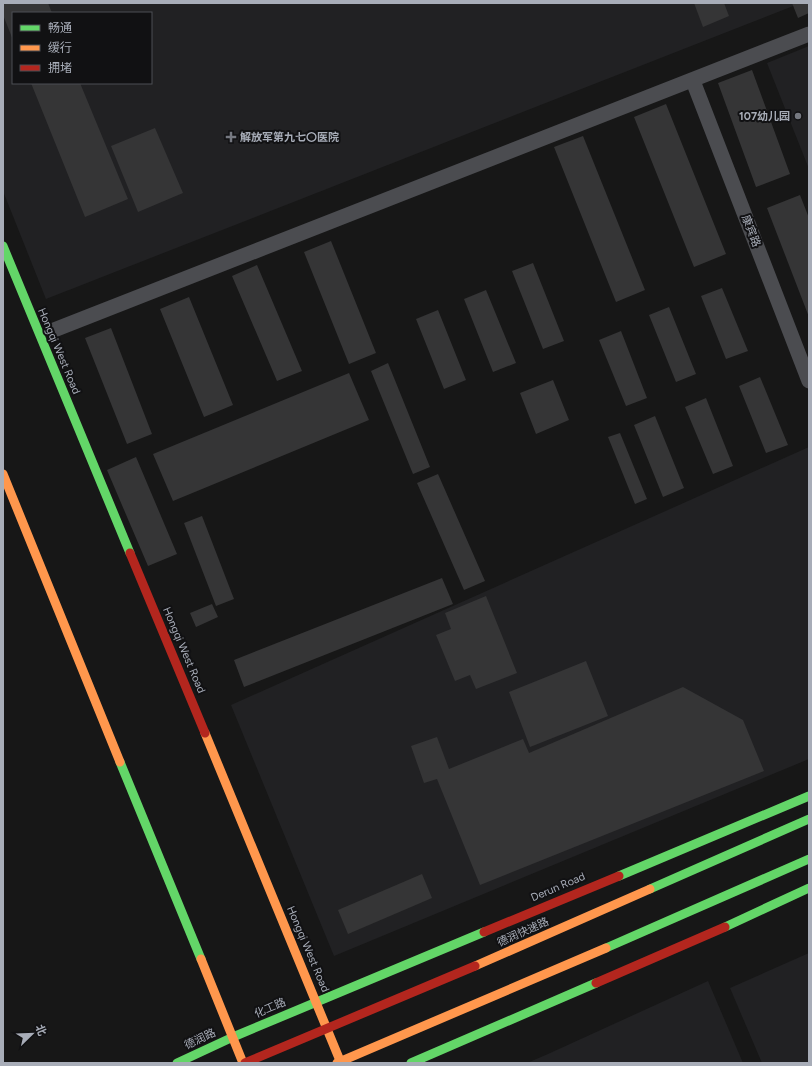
<svg xmlns="http://www.w3.org/2000/svg" width="812" height="1066" viewBox="0 0 812 1066" font-family="Figtree,'Noto Sans SC',sans-serif">
	<style>
		.built { fill: #212123; fill-rule: evenodd }
		.building { fill: #353536 }
		.lines { fill: none; stroke-linecap: round; stroke-linejoin: round }
		.street { stroke: #4b4c50; stroke-width: 15 }
		.fast { stroke: #63d668; stroke-width: 9 }
		.slow { stroke: #ff974d; stroke-width: 9 }
		.jam { stroke: #b3261e; stroke-width: 9 }
		.fast-bridge { stroke: #63d668; stroke-width: 9 }
		.slow-bridge { stroke: #ff974d; stroke-width: 9 }
		.jam-bridge { stroke: #b3261e; stroke-width: 9 }
		.poi-dot { fill: #757880; stroke: #111113; stroke-width: 1.5 }
		.labels { text-anchor: middle; dominant-baseline: central; stroke-width: 4; stroke-linejoin: round; paint-order: stroke }
		.poi-label { font-size: 11px; font-weight: bold; fill: #a8adb8; stroke: #111113; text-anchor: end }
		.street-label { font-size: 11px; fill: #a8adb8; stroke: #111113 }
	</style>
	<rect width="100%" height="100%" fill="#171717"/>
	<path class="built" d="M3 3H801L46 299 3 191ZM13 13H151V83H13Z
		M809 46V169L767 63Z
		M809 447V759L334 956 231 705Z
		M809 953V1063H762L730 988Z
		M708 981 743 1063H527L548 1054Z"/>
	<path class="building" d="M6 3H48L52 13H13V40L3 15V4Z
		M694 3H724L729 16 703 27Z
		M792 3H809V13L798 18Z
		M752 70 790 174 756 187 718 83Z
		M31 83H80L128 199 85 217Z
		M666 104 726 254 694 267 634 117Z
		M155 128 183 193 138 212 111 146Z
		M583 136 645 290 616 302 554 147Z
		M800 195 809 218V317L767 208Z
		M331 241 376 353 349 364 304 252Z
		M533 263 564 341 543 349 512 271Z
		M257 265 302 371 277 381 232 276Z
		M722 288 748 351 726 359 701 296Z
		M486 290 516 363 493 372 464 299Z
		M189 297 233 405 204 417 160 309Z
		M669 307 696 374 676 382 649 315Z
		M438 310 466 380 444 389 416 319Z
		M111 328 152 434 127 444 85 338Z
		M621 331 647 398 626 406 599 340Z
		M388 363 430 467 413 474 371 371Z
		M349 373 369 420 173 501 153 454Z
		M760 377 788 445 766 453 739 386Z
		M553 380 569 420 536 434 520 393Z
		M706 398 733 466 713 474 685 407Z
		M655 416 684 488 663 497 634 425Z
		M620 433 647 499 635 504 608 437Z
		M136 457 177 554 148 566 107 470Z
		M438 474 485 581 464 590 417 483Z
		M202 516 234 599 216 606 184 523Z
		M442 578 453 604 244 687 234 660Z
		M486 596 517 673 476 689 470 675 455 681 436 635 451 629 445 613Z
		M212 604 218 617 196 627 190 613Z
		M586 661 608 716 530 747 509 692Z
		M683 687 743 720 764 771 480 885 437 779 424 783 411 746 437 737 449 769 523 739 529 753Z
		M422 874 432 898 348 934 338 910Z"/>
	<g class="lines">
		<path class="street" d="M693 81 809 381
			M54 330 809 34"/>
		<path class="fast" d="M3 246 130 553
			M120 762 201 959
			M619 876 809 796
			M725 927 809 888
			M177 1063 233 1037 484 932
			M411 1063 596 983"/>
		<path class="slow" d="M3 474 120 762
			M205 733 341 1063
			M201 959 243 1063"/>
		<path class="jam" d="M130 553 205 733
			M484 932 619 876
			M596 983 725 927"/>
		<path class="fast-bridge" d="M650 889 809 819
			M606 948 809 859"/>
		<path class="slow-bridge" d="M475 966 650 889
			M337 1063 606 948"/>
		<path class="jam-bridge" d="M245 1063 475 966"/>
	</g>
	<g class="poi-dot">
		<circle cx="798" cy="116" r="4"/>
		<path d="M229 131h4v4h4v4h-4v4h-4v-4h-4v-4h4z"/>
	</g>
	<g class="labels">
		<g class="poi-label">
			<text x="790" y="116">107幼儿园</text>
			<text x="240" y="137" text-anchor="start">解放军第九七〇医院</text>
		</g>
		<g class="street-label">
			<text transform="translate(751 231) rotate(69)">康宾路</text>
			<text transform="translate(59 351) rotate(67)">Hongqi West Road</text>
			<text transform="translate(184 650) rotate(67)">Hongqi West Road</text>
			<text transform="translate(558 887) rotate(-23)">Derun Road</text>
			<text transform="translate(523 932) rotate(-24)">德润快速路</text>
			<text transform="translate(308 949) rotate(67)">Hongqi West Road</text>
			<text transform="translate(270 1008) rotate(-23)">化工路</text>
			<text transform="translate(200 1039) rotate(-25)">德润路</text>
		</g>
	</g>
	<rect width="812" height="1066" fill="none" stroke="#a8adb8" stroke-width="8"/>
	<rect x="12" y="12" width="140" height="72" fill="#111113" stroke="#4d4f55"/>
	<rect x="20" y="25" width="20" height="6" fill="#63d668" stroke="#4d4f55"/>
	<text x="48" y="32" font-size="12" fill="#a8adb8">畅通</text>
	<rect x="20" y="45" width="20" height="6" fill="#ff974d" stroke="#4d4f55"/>
	<text x="48" y="52" font-size="12" fill="#a8adb8">缓行</text>
	<rect x="20" y="65" width="20" height="6" fill="#b3261e" stroke="#4d4f55"/>
	<text x="48" y="72" font-size="12" fill="#a8adb8">拥堵</text>
	<g transform="translate(32 1034) rotate(67)" stroke="#111113" stroke-width="3" paint-order="stroke">
	<path d="M0-3L7 15L0 10L-7 15Z" fill="#a8adb8"/>
	<text y="-6" font-size="11" font-weight="bold" text-anchor="middle" fill="#a8adb8">北</text>
	</g>
</svg>
